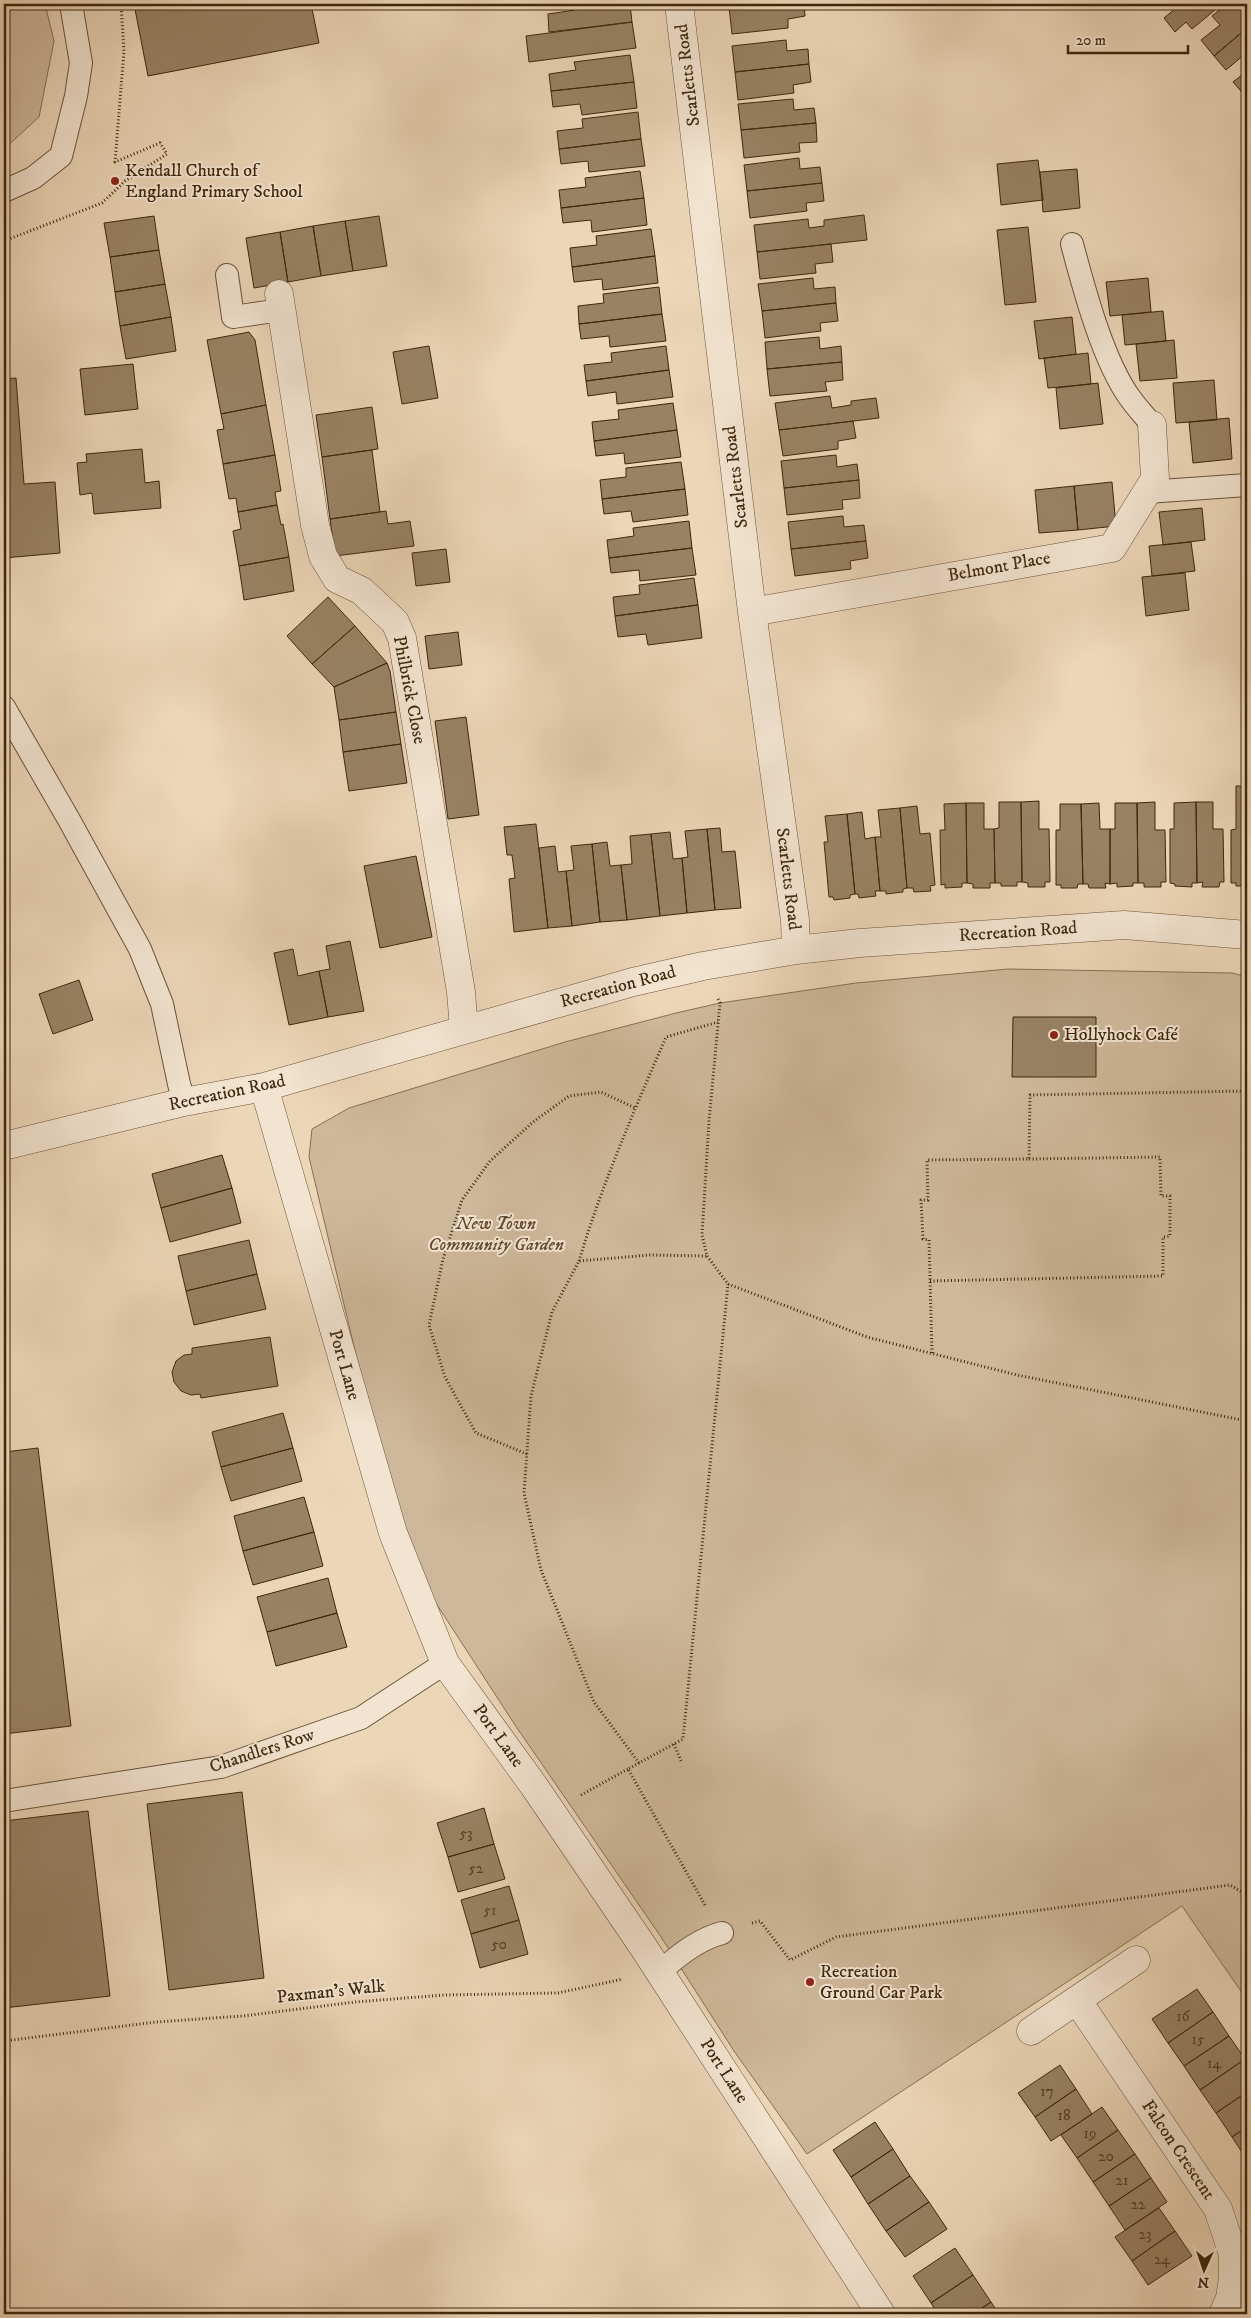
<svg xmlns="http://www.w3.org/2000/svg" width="1251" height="2318" viewBox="0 0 1251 2318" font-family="'IM FELL DW Pica',serif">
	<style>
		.green { fill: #ceb89b; stroke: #867054 }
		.building { fill: #988265; stroke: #3d270c }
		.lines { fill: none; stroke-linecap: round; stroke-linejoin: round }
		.service-casing { stroke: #695337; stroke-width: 24 }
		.minor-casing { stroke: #695337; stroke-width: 29 }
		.path { stroke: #3d270c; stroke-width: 3; stroke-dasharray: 1 2.5; stroke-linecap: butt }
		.service { stroke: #f3e4d1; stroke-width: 22 }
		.minor { stroke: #f3e4d1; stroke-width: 28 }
		.poi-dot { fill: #8f2418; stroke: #f3e4d1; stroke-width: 2 }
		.labels { text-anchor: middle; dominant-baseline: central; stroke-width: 4; stroke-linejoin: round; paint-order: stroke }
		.number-label { font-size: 15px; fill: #543e22 }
		.street-label { font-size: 18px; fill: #3d270c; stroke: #f3e4d1 }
		.poi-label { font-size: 18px; fill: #3d270c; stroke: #f3e4d1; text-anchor: start }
		.park-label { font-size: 18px; font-style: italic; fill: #614b30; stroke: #f3e4d1 }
	</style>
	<rect width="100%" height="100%" fill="#ecd6b8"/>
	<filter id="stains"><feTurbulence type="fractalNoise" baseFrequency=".004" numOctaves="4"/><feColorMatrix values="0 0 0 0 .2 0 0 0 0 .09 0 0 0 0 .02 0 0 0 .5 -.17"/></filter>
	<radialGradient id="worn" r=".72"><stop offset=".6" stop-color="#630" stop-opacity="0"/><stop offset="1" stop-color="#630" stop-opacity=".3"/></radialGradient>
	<path class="green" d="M4 4H45L54 41 39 117 4 149Z
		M1008 969 1232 973 1247 977V2000L1182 1906 807 2154 734 2051 661 1937 515 1725 430 1594 381 1460 309 1157 312 1129 349 1108 565 1042 676 1013 720 1003 856 983Z"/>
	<path class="building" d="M134 4H311L319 43 148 76Z
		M574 4H630L632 22 549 32 548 14 575 10Z
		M757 4H804L805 16 788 19V28L732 34 729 7Z
		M1181 4H1222L1192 29 1186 22 1175 32 1164 18Z
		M1227 4H1247V28L1214 56 1201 40 1220 25 1212 16Z
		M632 22 636 48 529 62 526 36Z
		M1247 28V57L1245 54 1226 70 1214 56Z
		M786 40 787 51 808 49 809 64 735 72 732 46Z
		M630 55 634 82 551 91 549 74 576 70 574 62Z
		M809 64 811 82 793 85 794 93 738 100 735 72Z
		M1247 71V98L1233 82Z
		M634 82 637 108 582 115 580 104 553 107 551 91Z
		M793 99 794 110 814 108 816 123 741 130 738 104Z
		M638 112 641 139 559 149 557 131 583 128 582 119Z
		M816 123 817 142 799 143 800 152 744 158 741 130Z
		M641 139 645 166 589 172 588 161 561 164 559 149Z
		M799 158 800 169 820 167 822 183 747 191 744 165Z
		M1038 160 1043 200 1001 205 997 164Z
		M1077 169 1080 208 1043 212 1040 172Z
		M640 171 644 198 561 208 559 190 586 187 585 178Z
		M822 183 824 201 806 203 807 211 750 218 747 191Z
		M644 198 647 225 592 232 591 220 563 223 561 208Z
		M864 215 867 240 757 252 754 225 808 219 809 228 824 226V220Z
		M154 216 159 250 110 257 104 223Z
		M379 216 387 266 353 271 345 221Z
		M345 221 353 271 321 276 313 226Z
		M313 226 321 276 288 282 280 232Z
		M1028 227 1036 302 1005 305 997 230Z
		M651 229 655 256 572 267 570 248 597 245 596 236Z
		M280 232 288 282 254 288 246 238Z
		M831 244 833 262 815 264 816 273 760 279 757 252Z
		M159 250 165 284 115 292 110 257Z
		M655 256 658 283 603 290 602 279 574 282 572 267Z
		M813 278 814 289 835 287 836 303 762 311 758 284Z
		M1148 278 1151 312 1110 316 1106 282Z
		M165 284 171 317 120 326 115 292Z
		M659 287 662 314 579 324 578 306 604 303 603 294Z
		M836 303 838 321 820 323 821 331 765 338 762 311Z
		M1163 311 1166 341 1125 345 1122 315Z
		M662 314 666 341 610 347 609 336 581 339 579 324Z
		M171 317 176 351 126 359 120 326Z
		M1072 317 1076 354 1039 359 1034 321Z
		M249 332 255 340 266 405 221 414 207 340Z
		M819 337 820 349 841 346 842 362 767 369 765 342Z
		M1174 340 1177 378 1140 381 1136 344Z
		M429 346 438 398 402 404 393 352Z
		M666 346 669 370 586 381 584 365 612 362 611 353Z
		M1088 353 1091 384 1048 388 1044 358Z
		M842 362 843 380 825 382 827 391 770 396 767 369Z
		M133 364 138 409 85 415 80 369Z
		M669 370 673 397 617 404 616 392 588 396 586 381Z
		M16 378 24 484 55 482 60 553 4 558V379Z
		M1214 380 1217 420 1176 423 1173 383Z
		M1098 383 1103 424 1060 429 1056 388Z
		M830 396 832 408 851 405V401L876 398 879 418 779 430 775 403Z
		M673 403 677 430 594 441 592 422 619 419 618 410Z
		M266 405 275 455 223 464 217 430 224 429 221 414Z
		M372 407 378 449 322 457 316 415Z
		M1229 418 1232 459 1193 463 1189 422Z
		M853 421 856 438 838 441V449L783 456 779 430Z
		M677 430 681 457 625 464 624 453 596 456 594 441Z
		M142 449 145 483 159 481 161 508 94 514 92 493 80 495 77 463 87 462 86 454Z
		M372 450 380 512 330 519 322 457Z
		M275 455 281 491 275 492 277 505 238 512 236 498 229 499 223 464Z
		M836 455 837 467 857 464 859 480 784 488 781 461Z
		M681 462 685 489 602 499 600 480 626 477V468Z
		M859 480 860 498 842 500 843 509 787 515 784 488Z
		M1112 482 1116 526 1078 530 1074 486Z
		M1074 486 1078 530 1039 533 1035 490Z
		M685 489 688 515 633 522 631 511 604 514 602 499Z
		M277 505 281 525 283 524 289 557 239 566 233 531 241 529 238 512Z
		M1202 508 1205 540 1163 545 1159 512Z
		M386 511 388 524 410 521 414 546 335 556 330 519Z
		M843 516 844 527 864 525 866 541 791 549 788 522Z
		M689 521 692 548 609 558 607 540 634 536 633 528Z
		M866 541 868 558 850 561 851 569 795 576 791 549Z
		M1191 542 1195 571 1152 576 1149 546Z
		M692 548 696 575 640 581 639 570 611 573 609 558Z
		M446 549 450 582 416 586 412 553Z
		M289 557 294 591 244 600 239 566Z
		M1185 573 1189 610 1146 616 1142 577Z
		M694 578 698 605 615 616 613 597 640 594 639 585Z
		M328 597 355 626 312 664 287 636Z
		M698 605 702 638 648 645 646 634 618 637 615 616Z
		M355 626 387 663 334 687 312 664Z
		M458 632 462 665 429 669 425 636Z
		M387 663 390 671 396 712 339 720 334 687Z
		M396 712 401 744 343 752 339 720Z
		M466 717 479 815 448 819 435 721Z
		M401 744 407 783 349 791 343 752Z
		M1236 786H1247V886H1236V883H1231V830L1236 829Z
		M1039 801V829H1049L1050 882H1045V887H1028V883L1022 882 1021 802Z
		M999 802H1021L1022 882H1017V886H1001V883H995L994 829 999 828Z
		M1155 802V830H1165L1166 882H1161V887H1144V883H1138L1137 803Z
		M1196 802 1197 883H1192V887L1175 886V884L1170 883V829H1174V803Z
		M1196 802H1213V829H1223L1224 882H1220L1219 887H1202L1203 882 1197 883Z
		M966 803H984V829H994L995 883H990V888H973V884L967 883Z
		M966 803 967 883H962V887L945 888V884L941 885 940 830H945L944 804Z
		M1099 803 1100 829H1110V884L1105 883 1106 888H1089L1088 884H1083L1081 804Z
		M1115 803H1137L1138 883H1133V886L1117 887V883L1110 884V829H1115Z
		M1060 804H1081L1083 884H1078L1077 888H1061V885H1056V830H1060Z
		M917 806 920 834 930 833 935 885 930 886 931 891 914 892 913 888H907L900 808Z
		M900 808 907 888 903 889V892L886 894V891H880L875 837H881L878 810Z
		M862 812 865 839 875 837 880 891H875L876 896 859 898 858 894H855L847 814Z
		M847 814 855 894 850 895V898L834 900 833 897H829L824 842H828L825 816Z
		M536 824 548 928 514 932 509 879 515 878 512 855H507L504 827Z
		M720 828 722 852 735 851 741 908 715 910 707 829Z
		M707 829 715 910 687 913 682 858 688 857 685 831Z
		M670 832 673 859 682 858 687 913 660 916 651 834Z
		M651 834 660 916 627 920 621 865 632 864 630 836Z
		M607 842 610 866 621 865 627 920 600 922 592 844Z
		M592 844 600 922 572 926 566 871 574 870 571 846Z
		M555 846 558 872 566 871 572 926 548 928 539 848Z
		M416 856 432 937 380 948 364 866Z
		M350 941 364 1011 328 1017 319 971 330 969 326 946Z
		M293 949 298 976 319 971 328 1017 289 1025 274 953Z
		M79 980 93 1020 53 1034 39 994Z
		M1013 1017H1096V1077H1012Z
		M222 1155 232 1188 161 1208 152 1174Z
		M232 1188 241 1223 170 1242 161 1208Z
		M249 1240 257 1274 186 1291 178 1256Z
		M257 1274 266 1309 194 1325 186 1291Z
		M270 1337 278 1386 201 1398 200 1394 191 1395 181 1391 174 1382 172 1372 176 1361 184 1355 192 1354V1348Z
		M283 1413 293 1448 221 1467 212 1432Z
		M38 1448 71 1726 4 1734V1452Z
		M293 1448 302 1481 231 1501 221 1467Z
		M304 1497 314 1532 243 1551 234 1516Z
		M314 1532 323 1566 253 1585 243 1551Z
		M328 1578 337 1613 267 1632 257 1597Z
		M337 1613 347 1647 276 1666 267 1632Z
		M242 1792 264 1978 169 1990 147 1804Z
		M484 1808 494 1844 448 1857 437 1823Z
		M88 1811 110 1996 4 2008V1821Z
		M494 1844 505 1879 458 1892 448 1857Z
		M509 1886 519 1920 471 1934 461 1900Z
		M519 1920 528 1954 480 1968 471 1934Z
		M1197 1989 1213 2012 1168 2043 1152 2019Z
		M1213 2012 1229 2036 1184 2066 1168 2043Z
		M1229 2036 1245 2059 1200 2090 1184 2066Z
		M1245 2059 1247 2063V2092L1216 2113 1200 2090Z
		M1060 2065 1076 2089 1035 2117 1018 2093Z
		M1076 2089 1092 2114 1051 2141 1035 2117Z
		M1247 2092V2127L1232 2137 1216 2113Z
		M1102 2107 1118 2130 1077 2158 1061 2135Z
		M875 2122 893 2149 851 2177 833 2150Z
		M1247 2127V2160L1232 2137Z
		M1118 2130 1135 2154 1093 2182 1077 2158Z
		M893 2149 910 2176 868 2204 851 2177Z
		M1135 2154 1151 2178 1109 2206 1093 2182Z
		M910 2176 929 2202 886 2231 868 2204Z
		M1151 2178 1167 2202 1125 2230 1109 2206Z
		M929 2202 947 2229 905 2257 886 2231Z
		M1159 2208 1175 2231 1132 2261 1115 2237Z
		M1175 2231 1192 2256 1148 2285 1132 2261Z
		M955 2248 973 2275 931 2303 913 2276Z
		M973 2275 991 2302 973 2314H938L931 2303Z
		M991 2302 999 2314H973Z"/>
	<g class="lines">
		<defs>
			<path id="service" d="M4 191 33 178 61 156 76 96 81 63 71 4
				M1072 244C1084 289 1103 361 1130 398 1137 408 1145 416 1152 425
				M227 275 233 317 281 310
				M1147 492 1247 485
				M4 707 68 818 140 949 162 1004 179 1084 184 1102
				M4 1801 221 1767 361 1718 445 1663
				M660 1972C677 1956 699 1939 722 1933"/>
			<path id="minor" d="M679 4 752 612 795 920 796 950
				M279 294 315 525 323 556 337 579 362 591 395 622 402 638 461 992 464 1029
				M752 612 1112 548 1155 479 1152 425
				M264 1087 393 1533 445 1663 534 1786 644 1948 881 2314
				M4 1146 184 1102 264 1087 633 982 703 966 796 950 860 943 1124 925 1247 935
				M1077 2000 1218 2209 1233 2254V2278L1230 2298 1223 2314
				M1031 2031 1136 1960"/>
		</defs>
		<use href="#service" class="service-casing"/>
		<use href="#minor" class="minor-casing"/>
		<path class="path" d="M4 241 102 203 125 181 167 154 160 143 115 162 124 51 121 4
			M718 999 720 1003 709 1121 702 1235 707 1256 728 1284 867 1337 1017 1375 1247 1421
			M579 1261C602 1184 634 1111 666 1037L718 1022
			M930 1281 1163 1276V1237L1170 1236V1196H1161L1160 1157 1029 1159
			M932 1353 929 1240 923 1239 921 1200H928L927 1160 1029 1159 1030 1095 1247 1091
			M527 1454 476 1433 445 1377 429 1325 443 1259 462 1200 490 1161 533 1122 569 1096 601 1092 635 1108
			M674 1744 681 1761
			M639 1763 594 1702 541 1570 524 1493 531 1396 552 1312 579 1261 650 1255 707 1256
			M581 1795 628 1769
			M705 1905 628 1769 683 1739 728 1284
			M752 1923 760 1921 790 1960 836 1937 1230 1885 1247 1895
			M4 2041 156 2022 243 2016 355 2002 444 1995 558 1993 623 1979"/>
		<use href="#service" class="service"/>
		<use href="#minor" class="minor"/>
	</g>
	<g class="poi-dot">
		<circle cx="115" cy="181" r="5"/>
		<circle cx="1054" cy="1035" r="5"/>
		<circle cx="810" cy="1982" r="5"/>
	</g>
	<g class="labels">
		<g class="number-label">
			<text x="466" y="1833">53</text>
			<text x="476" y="1868">52</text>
			<text x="490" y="1910">51</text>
			<text x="499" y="1944">50</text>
			<text x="1183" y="2016">16</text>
			<text x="1198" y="2039">15</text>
			<text x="1214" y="2063">14</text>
			<text x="1047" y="2091">17</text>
			<text x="1064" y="2115">18</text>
			<text x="1090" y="2133">19</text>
			<text x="1106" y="2156">20</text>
			<text x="1122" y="2180">21</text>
			<text x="1138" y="2204">22</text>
			<text x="1145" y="2234">23</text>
			<text x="1162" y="2259">24</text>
		</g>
		<g class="street-label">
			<text transform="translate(688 75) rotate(-97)">Scarletts Road</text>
			<text transform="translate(736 477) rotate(-97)">Scarletts Road</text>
			<text transform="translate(999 567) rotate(-10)">Belmont Place</text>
			<text transform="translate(409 690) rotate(79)">Philbrick Close</text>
			<text transform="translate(788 879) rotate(83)">Scarletts Road</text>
			<text transform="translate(1018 932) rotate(-4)">Recreation Road</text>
			<text transform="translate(618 987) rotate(-15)">Recreation Road</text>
			<text transform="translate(227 1093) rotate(-12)">Recreation Road</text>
			<text transform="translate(344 1365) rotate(74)">Port Lane</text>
			<text transform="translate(498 1736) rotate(54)">Port Lane</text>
			<text transform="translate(262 1751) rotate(-18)">Chandlers Row</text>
			<text transform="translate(331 1992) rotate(-6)">Paxman's Walk</text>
			<text transform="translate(724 2071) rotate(57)">Port Lane</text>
			<text transform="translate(1178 2150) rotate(56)">Falcon Crescent</text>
		</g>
		<g class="poi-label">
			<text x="125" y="171">Kendall Church of<tspan x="125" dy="21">England Primary School</tspan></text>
			<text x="1064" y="1035">Hollyhock Café</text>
			<text x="820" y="1972">Recreation<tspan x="820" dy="21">Ground Car Park</tspan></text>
		</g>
		<g class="park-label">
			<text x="496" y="1224">New Town<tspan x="496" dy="21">Community Garden</tspan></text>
		</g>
	</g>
	<rect width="1251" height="2318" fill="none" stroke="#ecd6b8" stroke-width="20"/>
	<rect x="5" y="5" width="1241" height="2308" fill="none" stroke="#3d270c" stroke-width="2.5"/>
	<rect x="10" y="10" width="1231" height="2298" fill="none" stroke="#3d270c"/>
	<g transform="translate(1204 2270) rotate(183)" stroke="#f3e4d1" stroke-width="4" paint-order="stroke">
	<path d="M0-4L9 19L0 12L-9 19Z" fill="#3d270c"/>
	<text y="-8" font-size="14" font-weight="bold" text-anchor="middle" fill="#3d270c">N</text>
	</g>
	<path d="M1068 45v8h120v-8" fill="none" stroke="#3d270c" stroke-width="2.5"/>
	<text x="1076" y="45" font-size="15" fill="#3d270c" stroke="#f3e4d1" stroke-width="4" paint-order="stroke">20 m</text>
	<rect width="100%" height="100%" filter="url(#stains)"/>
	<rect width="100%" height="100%" fill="url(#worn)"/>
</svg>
